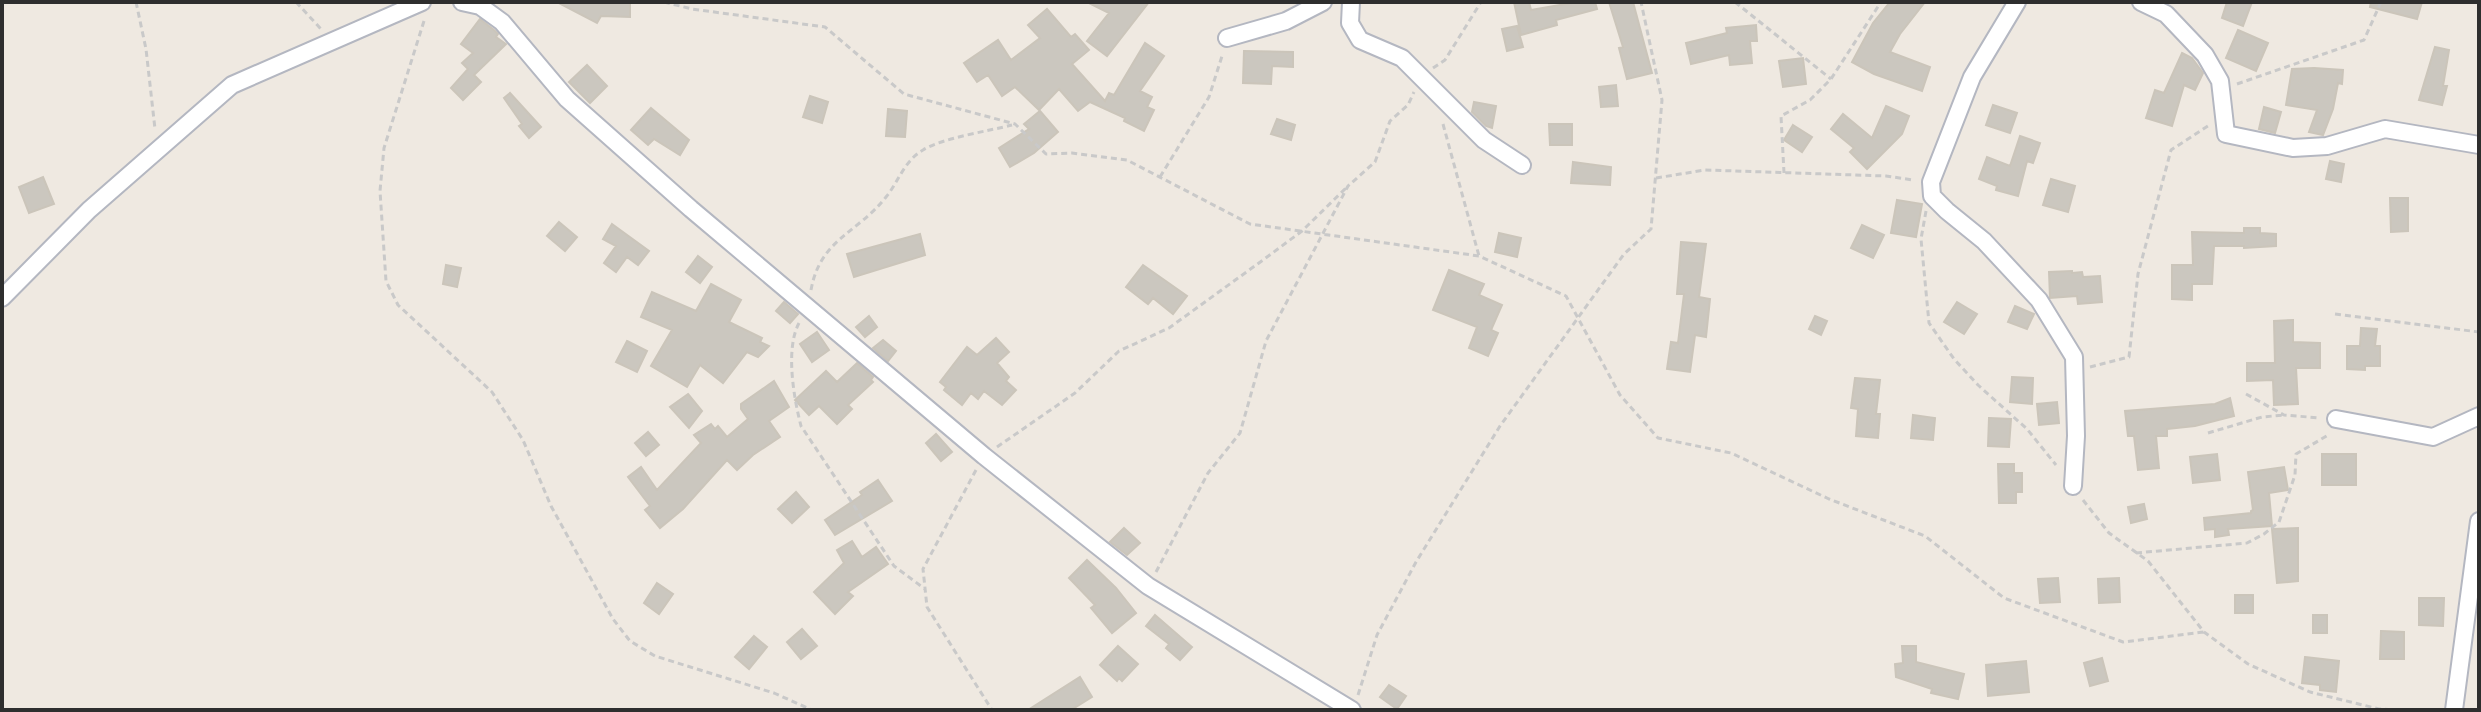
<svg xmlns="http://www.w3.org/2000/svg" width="2481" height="712" viewBox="0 0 2481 712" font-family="Inter,sans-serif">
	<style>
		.building { fill: #cbc7bf; stroke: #cbc5ba; stroke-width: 2 }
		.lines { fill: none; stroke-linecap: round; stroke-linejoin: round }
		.street-casing { stroke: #b4b7c1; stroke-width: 20 }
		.path { stroke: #c9c9c9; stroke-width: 3; stroke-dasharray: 6 4; stroke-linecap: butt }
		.street { stroke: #fff; stroke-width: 16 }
	</style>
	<rect width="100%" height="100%" fill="#efe9e1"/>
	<path class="building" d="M557 2 630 3V17L601 16 597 23Z
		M1087 2H1149L1107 56 1087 41 1109 13Z
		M1514 2H1529L1531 10 1577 2H1595L1597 9 1556 20 1557 25 1521 35Z
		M1609 2H1633L1652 73 1627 79 1619 48 1623 47Z
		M1890 2H1925L1900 34 1890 52 1930 67 1922 91 1874 74 1852 62 1873 23Z
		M2227 2H2252L2243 26 2222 18Z
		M2371 2H2422L2417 19 2370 7Z
		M1047 9 1071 37 1075 34 1089 50 1072 64 1105 101 1109 93 1114 95 1145 43 1164 56 1140 91 1152 97 1147 107 1154 110 1144 131 1124 121 1125 118 1090 102 1078 111 1059 89 1039 110 1015 87 1002 96 988 75 977 82 964 63 998 40 1011 60 1040 38 1028 25Z
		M480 19 494 30 498 34 496 37 506 44 474 75 481 82 463 100 451 88 468 69 462 63 473 53 461 44Z
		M1756 25 1757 41H1750L1752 63 1730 65 1729 55 1691 64 1686 43 1727 33 1726 28Z
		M1517 26 1523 47 1507 51 1502 29Z
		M2238 30 2268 43 2256 71 2226 58Z
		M2435 47 2449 50 2443 86H2447L2442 105 2419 100Z
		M1244 51 1293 52V67L1272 66 1271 84 1243 83Z
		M2182 53 2192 58 2203 73 2195 90 2184 85 2172 126 2146 118 2155 90 2164 93Z
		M1803 58 1806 84 1783 87 1779 61Z
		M587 65 607 86 590 103 569 82Z
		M2314 68 2343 70 2342 84 2338 83 2333 109 2323 135 2309 132 2317 110 2286 105 2292 69Z
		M1616 85 1618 106 1601 107 1599 87Z
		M510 93 541 127 529 138 519 126 522 124 504 98Z
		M810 96 828 102 822 123 803 117Z
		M1474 102 1496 106 1492 128 1486 126 1472 112Z
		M1993 105 2017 113 2010 133 1986 125Z
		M1886 106 1909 116 1902 134 1867 169 1850 152 1854 148 1831 129 1843 114 1872 138Z
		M2264 107 2281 112 2275 133 2259 129Z
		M651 108 689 140 680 155 654 139 648 145 631 130Z
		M888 109 907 111 905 137 886 136Z
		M1040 111 1058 132 1034 153 1010 167 999 148 1029 129 1024 124Z
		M1277 119 1295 125 1291 140 1271 134Z
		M1549 124H1572V145H1550Z
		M1793 125 1812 137 1802 152 1784 140Z
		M2020 136 2040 143 2033 163 2027 161 2018 196 1996 190 1997 186 1979 179 1987 157 2010 166Z
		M2330 161 2344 164 2341 182 2326 179Z
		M1573 162 1611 167 1610 185 1571 183Z
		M43 177 54 204 29 213 19 187Z
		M2051 179 2075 186 2068 212 2043 205Z
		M2390 198H2408V231L2391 232Z
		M1897 200 1922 204 1916 237 1891 233Z
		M559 222 577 237 565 251 547 236Z
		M612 224 649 251 638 265 627 257 616 272 604 263 616 246 603 239Z
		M1862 225 1884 235 1873 258 1851 248Z
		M2244 228H2260V233L2276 234V246L2244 248V246H2214L2212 284H2192V300L2172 299V265H2193L2192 232 2244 233Z
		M1499 233 1521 238 1517 257 1495 252Z
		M920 234 925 255 854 277 847 254Z
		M1681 242 1706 244 1699 297 1710 299 1706 337 1695 335 1690 372 1667 369 1671 342 1678 343 1684 294H1677Z
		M698 256 712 267 700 283 686 272Z
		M446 265 461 268 457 287 443 284Z
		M1143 265 1187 296 1173 314 1153 298 1148 304 1126 287Z
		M1449 270 1484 284 1479 295 1502 305 1491 330 1498 333 1488 356 1469 348 1477 327 1433 310Z
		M2072 271V273L2082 272 2083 277 2100 276 2102 302 2078 304 2077 296 2050 298 2049 272Z
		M711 284 741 300 729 322 762 338 760 342 769 346 758 357 747 352 723 383 700 365 687 387 651 366 672 330 641 317 652 292 696 311Z
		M784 302 798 314 790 323 776 311Z
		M1957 302 1977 314 1964 334 1944 322Z
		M2015 306 2034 314 2027 329 2008 322Z
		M869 316 877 327 865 337 856 327Z
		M1815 316 1827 321 1821 335 1809 329Z
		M2293 320V342L2320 343V368H2296L2298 404 2274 405 2273 380 2247 381V363H2275L2274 321Z
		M2361 328 2377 329 2375 346H2380V366H2365V370L2347 369V346H2360Z
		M817 332 829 350 812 362 800 344Z
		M996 338 1009 352 997 363 1009 377 1006 381 1016 390 1002 405 984 391 978 399 971 393 962 405 944 390 946 387 940 382 967 347 977 355Z
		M883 340 896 351 888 361 873 348Z
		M627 341 647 351 637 372 616 362Z
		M857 363 873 377 871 380 873 382 848 405 852 409 837 424 819 406 809 415 795 400 826 371 837 382Z
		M2012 377 2033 378 2032 404 2010 402Z
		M1855 378 1880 380 1876 414H1880L1878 438 1856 436 1858 409 1851 408Z
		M774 381 789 407 769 421 780 437 753 455 737 470 727 460 683 509 660 528 645 510 650 506 628 477 641 467 657 490 701 443 694 435 711 424 715 429 718 426 727 437 748 419 741 409V404Z
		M688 394 702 411 689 428 670 407Z
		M2230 398 2234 416 2195 426 2167 429V436H2156L2159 468 2138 470 2134 436H2128L2125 411 2215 404Z
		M2057 402 2059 423 2039 425 2037 404Z
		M1913 415 1935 418 1933 440 1911 438Z
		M1989 418 2011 419 2009 447 1988 446Z
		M648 432 659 445 646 456 635 443Z
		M936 434 952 452 941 461 926 443Z
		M2217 454 2220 480 2193 483 2190 457Z
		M2322 454H2356V485H2322Z
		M1998 464H2014V473H2022V492H2016V503H1999Z
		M2284 467 2288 490 2269 493 2272 526 2228 529 2229 535 2215 537V529L2205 530 2204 518 2251 513V511L2253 510 2248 472Z
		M878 480 892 501 835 535 825 520 862 495 860 492Z
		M796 492 809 507 792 523 778 509Z
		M2144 504 2147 519 2131 523 2128 507Z
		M1124 528 1140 543 1127 555 1110 542Z
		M2298 528V581L2277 583 2272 529Z
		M852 541 862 557 876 547 888 564 848 592 853 596 835 614 814 592 844 563 837 550Z
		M1087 560 1116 588 1136 613 1112 633 1091 608 1095 605 1069 578Z
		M2058 578 2060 602 2040 603 2038 579Z
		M2119 578 2120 602 2099 603 2098 579Z
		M657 583 673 594 659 614 644 603Z
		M2235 595H2253V613H2235Z
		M2419 598H2444L2443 626 2419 625Z
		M1155 615 1192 647 1180 660 1166 648 1169 644 1146 626Z
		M2313 615H2327V633H2313Z
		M802 629 817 646 801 659 787 642Z
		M2381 631 2404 632V659H2380Z
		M754 636 767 647 749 669 735 657Z
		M1118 646 1138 664 1122 681 1119 678 1117 681 1100 665Z
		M1902 646H1916V662L1964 674 1958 699 1931 693 1932 689 1896 677 1895 664 1903 663Z
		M2305 657 2339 661 2336 692 2320 690V685L2302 683Z
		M2102 658 2108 681 2090 686 2084 663Z
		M2026 661 2029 692 1988 696 1986 665Z
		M1080 677 1092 697 1071 710H1028Z
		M1389 685 1406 696 1397 709 1380 697Z"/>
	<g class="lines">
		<defs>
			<path id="street" d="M462 2 480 6 502 22 567 99 691 209 984 456 1148 586 1352 710
				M1351 2 1350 23 1360 40 1402 58 1484 140 1522 165
				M2017 2 1972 77 1931 182 1932 196 1947 211 1984 241 2039 300 2074 357 2076 436 2073 486
				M2141 2 2166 14 2205 55 2220 81 2226 134 2293 148 2327 146 2385 129 2479 145
				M1227 38 1286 21 1323 2
				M2 298 89 210 232 85 422 2
				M2336 419 2433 437 2479 416
				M2454 710 2479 521"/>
		</defs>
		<use href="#street" class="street-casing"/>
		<path class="path" d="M136 2 146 49 155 129
			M296 2 321 29
			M664 2 692 9 825 27 904 94 1015 124 1046 154 1072 153 1127 160 1250 224 1479 256 1566 296 1620 395 1658 438 1731 453 1829 499 1925 536 2004 598 2123 642 2204 632
			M1735 2 1831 79
			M424 21 384 148 380 191 386 281 398 305 492 392 523 440 551 506 613 619 630 641 655 656 774 693 812 710
			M1433 68 1445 60 1481 2
			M2237 84 2364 40 2381 2
			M1443 124 1479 256
			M1784 173 1781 116 1810 100 1831 79 1881 2
			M1160 177 1209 97 1223 53
			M1656 178 1705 170 1886 176 1913 180
			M1926 211 1921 239 1929 323 1954 359 1978 385 2027 429 2056 465
			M811 290C820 239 858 233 886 197 899 181 904 161 923 150 942 138 989 131 1012 125
			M2335 314 2479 332
			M799 323C785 349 794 399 801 426L894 566 925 589
			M2090 367 2129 357 2138 274 2171 150 2208 126
			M2246 394 2284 415 2320 418
			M2208 433 2262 417 2284 415
			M997 447 1075 393 1119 351 1169 328 1263 260 1302 231 1348 186
			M976 470 923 569 927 607 992 710
			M2083 500 2109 533 2148 561 2204 632 2248 664 2310 692 2379 709 2397 710
			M2136 553 2247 543 2264 534 2279 522 2295 475 2296 454 2330 434
			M1156 572 1208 473 1240 433 1266 341 1348 186 1375 162 1390 121 1408 105 1414 92
			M1358 695 1377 635 1416 562 1500 426 1624 254 1651 229 1662 100 1641 2"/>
		<use href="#street" class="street"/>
	</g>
	<rect width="2481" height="712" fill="none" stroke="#2e2e2e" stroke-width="8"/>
</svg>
